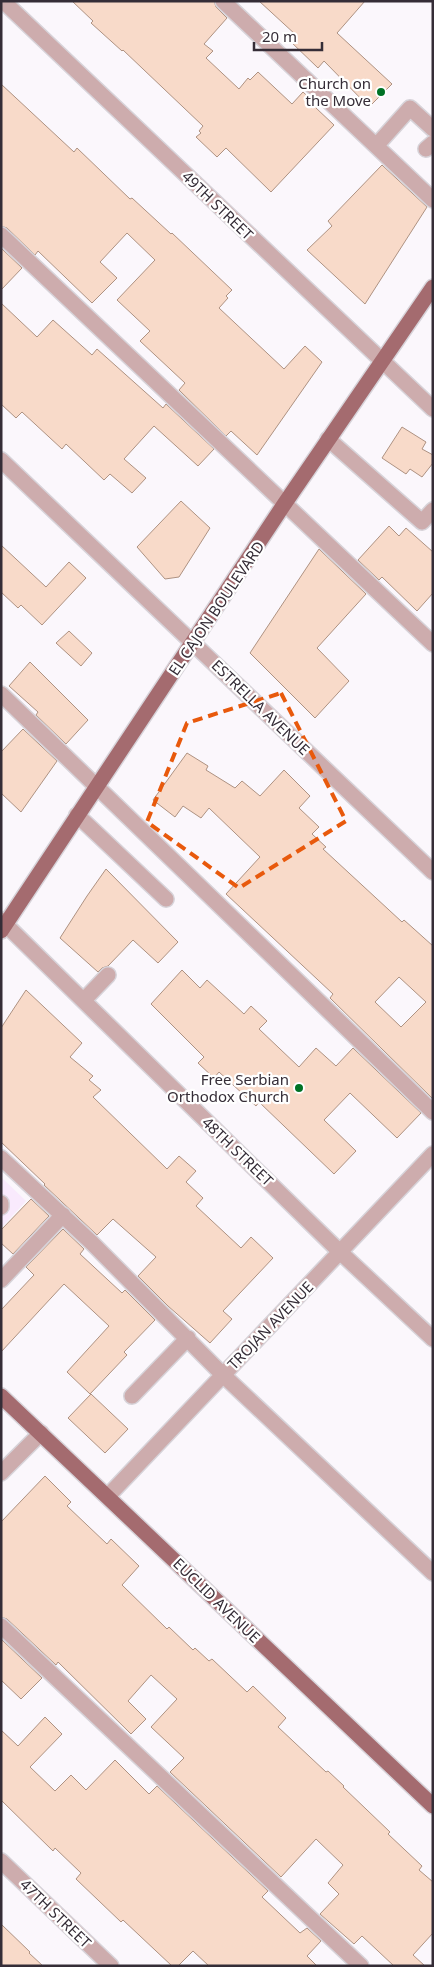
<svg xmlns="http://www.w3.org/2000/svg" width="434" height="1967" viewBox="0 0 434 1967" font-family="'Noto Sans',sans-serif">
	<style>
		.built { fill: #f9eafd }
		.building { fill: #f8dac9; stroke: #ae9282; fill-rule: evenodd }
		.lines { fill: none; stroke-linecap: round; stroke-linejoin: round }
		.minor-casing { stroke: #d7d3d9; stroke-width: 18 }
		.major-casing { stroke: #d7d3d9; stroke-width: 18 }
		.minor { stroke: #cdacad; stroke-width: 15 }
		.major { stroke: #a46b6f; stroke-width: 15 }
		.marked { fill: none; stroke: #e8590c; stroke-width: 4; stroke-dasharray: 10 6; stroke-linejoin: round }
		.poi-dot { fill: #007225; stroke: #fff; stroke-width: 2 }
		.labels { text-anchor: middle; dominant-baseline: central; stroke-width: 4.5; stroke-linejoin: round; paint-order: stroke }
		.poi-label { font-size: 15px; fill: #352d37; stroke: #fff; text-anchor: end }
		.street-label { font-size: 15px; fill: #352d37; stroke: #fff }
	</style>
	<rect width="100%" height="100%" fill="#fbf7fc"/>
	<path class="built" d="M1 1177 26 1201 1 1228Z"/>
	<path class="building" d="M72 1H214L216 7 227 18 204 44 213 51 206 58 239 89 248 78 250 80 258 72 292 104 303 92 318 106 316 108 334 125 271 192 226 148 217 157 196 137 201 133 199 131 203 126 123 50 122 51 91 23 93 21Z
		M259 1H365L337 33 392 84 369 107 324 61 318 68 290 41 296 35Z
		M1 84 74 152 77 148 130 199 132 198 171 234 172 233 232 290 226 296 228 298 219 308 284 369 305 346 322 362 257 455 231 431 226 436 179 390 185 383 140 341 150 331 117 300 155 260 127 233 100 262 117 278 92 303 38 251 35 255 7 228 1 226Z
		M382 165 427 207 365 304 307 250 332 226 328 221Z
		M1 248 22 268 1 290Z
		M1 303 37 337 53 320 92 355 97 349 163 408 166 404 214 449 198 466 154 426 124 459 146 478 132 493 110 474 104 480 66 444 62 449 22 412 16 418 1 404Z
		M402 427 426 442 422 449 433 455V463L422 477 410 469 406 474 382 458Z
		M181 501 210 528 179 577 165 579 137 547Z
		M389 526 399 536 406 528 433 552V593L417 611 382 577 379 580 358 560Z
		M1 545 46 587 69 562 86 578 42 625 21 605 18 608 1 592Z
		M319 549 366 594 317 648 349 681 315 718 250 653Z
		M69 631 92 653 81 666 56 643Z
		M30 662 88 720 66 744 36 715 38 712 9 686Z
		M23 729 57 761 21 812 1 793V752Z
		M187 753 208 766 206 770 235 788 242 781 260 796 284 770 310 796 299 808 319 827 312 834 326 847 323 849 402 922 404 920 433 946V1099L330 998 333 994 226 894 260 857 209 808 201 818 183 806 175 817 153 800ZM399 977 426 1002 401 1027 375 1002Z
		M106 869 178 942 158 963 133 940 108 966 102 968 98 972 60 938 87 896Z
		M182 970 200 988 207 980 244 1014 251 1006 267 1021 259 1029 299 1067 316 1048 336 1066 353 1048 421 1113 397 1138 350 1093 324 1120 356 1151 334 1174 259 1102 256 1106 219 1072 214 1078 198 1063 204 1057 151 1004Z
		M26 990 82 1043 70 1057 93 1076 89 1080 101 1090 93 1097 167 1169 179 1156 196 1171 186 1182 203 1198 196 1206 241 1248 251 1237 273 1258 223 1311 232 1319 210 1343 168 1306 138 1276 156 1257 113 1219 97 1235 44 1185 45 1184 1 1142V1028Z
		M31 1199 49 1216 13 1254 1 1243V1230Z
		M63 1229 84 1249 80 1254 122 1293 125 1290 155 1320 124 1352 127 1355 90 1394 67 1372 109 1326 64 1284 1 1352V1310L34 1275 26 1267Z
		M91 1394 128 1429 105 1453 68 1418Z
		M45 1476 71 1502 67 1506 107 1544 111 1539 139 1566 122 1585 167 1629 169 1627 193 1650 195 1648 209 1661 212 1659 247 1692 253 1686 286 1718 278 1727 326 1772 328 1771 344 1786 343 1787 390 1832 388 1834 422 1866 419 1870 433 1882V1933L413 1955 425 1966H394L362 1936 354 1944 320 1914 339 1894 328 1883 343 1865 316 1839 281 1877 170 1772 184 1758 151 1727 177 1699 151 1675 128 1701 146 1719 131 1734 58 1662 56 1665 7 1619 1 1617V1522Z
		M1 1639 42 1678 21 1699 1 1680Z
		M45 1717 62 1734 30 1767 55 1791 71 1775 86 1790 115 1760 149 1794 157 1786 268 1891 262 1897 300 1933 307 1928 321 1941 307 1956 317 1966H209L193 1951 178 1966H172L123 1920 121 1922 76 1879 81 1873 55 1848 53 1851 1 1800V1730L18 1746Z
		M1 1924 30 1952 29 1953 43 1966H1Z"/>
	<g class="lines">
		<defs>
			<path id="minor" d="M3 1 433 409
				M223 1 433 200
				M376 146 410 108 433 129
				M426 149 433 143
				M1 235 433 644
				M328 439 422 522 433 510
				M1 460 433 872
				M1 694 433 1112
				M77 815 166 899
				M1 920 340 1252 433 1339
				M84 1000 108 975
				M1 1158 92 1243 223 1375 433 1573
				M1 1203V1207
				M1 1280 63 1215
				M132 1396 188 1338
				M1 1473 41 1433
				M108 1496 433 1154
				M1 1626 361 1966
				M1 1861 111 1966"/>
			<path id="major" d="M1 931 285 503 433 287
				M1 1396 433 1806"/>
		</defs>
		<use href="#minor" class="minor-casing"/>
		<use href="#major" class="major-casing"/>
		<use href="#minor" class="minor"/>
		<use href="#major" class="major"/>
	</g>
	<path class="marked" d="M281 693 346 821 239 888 147 822 187 723Z"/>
	<g class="poi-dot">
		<circle cx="381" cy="92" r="5"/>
		<circle cx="299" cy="1088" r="5"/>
	</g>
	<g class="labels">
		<g class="poi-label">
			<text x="371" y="83">Church on<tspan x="371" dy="17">the Move</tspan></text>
			<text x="289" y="1079">Free Serbian<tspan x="289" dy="17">Orthodox Church</tspan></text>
		</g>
		<g class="street-label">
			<text transform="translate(218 205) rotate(44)">49TH STREET</text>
			<text transform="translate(216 608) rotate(-56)">EL CAJON BOULEVARD</text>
			<text transform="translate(261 707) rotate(44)">ESTRELLA AVENUE</text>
			<text transform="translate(238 1151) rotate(44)">48TH STREET</text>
			<text transform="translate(270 1325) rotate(-46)">TROJAN AVENUE</text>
			<text transform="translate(217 1600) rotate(44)">EUCLID AVENUE</text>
			<text transform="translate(56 1913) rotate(44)">47TH STREET</text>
		</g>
	</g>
	<rect width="434" height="1967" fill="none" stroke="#352d37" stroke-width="5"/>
	<path d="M254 42v8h68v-8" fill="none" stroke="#352d37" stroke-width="2.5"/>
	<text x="262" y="42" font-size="15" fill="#352d37" stroke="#ffffff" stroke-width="4" paint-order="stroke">20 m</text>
</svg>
